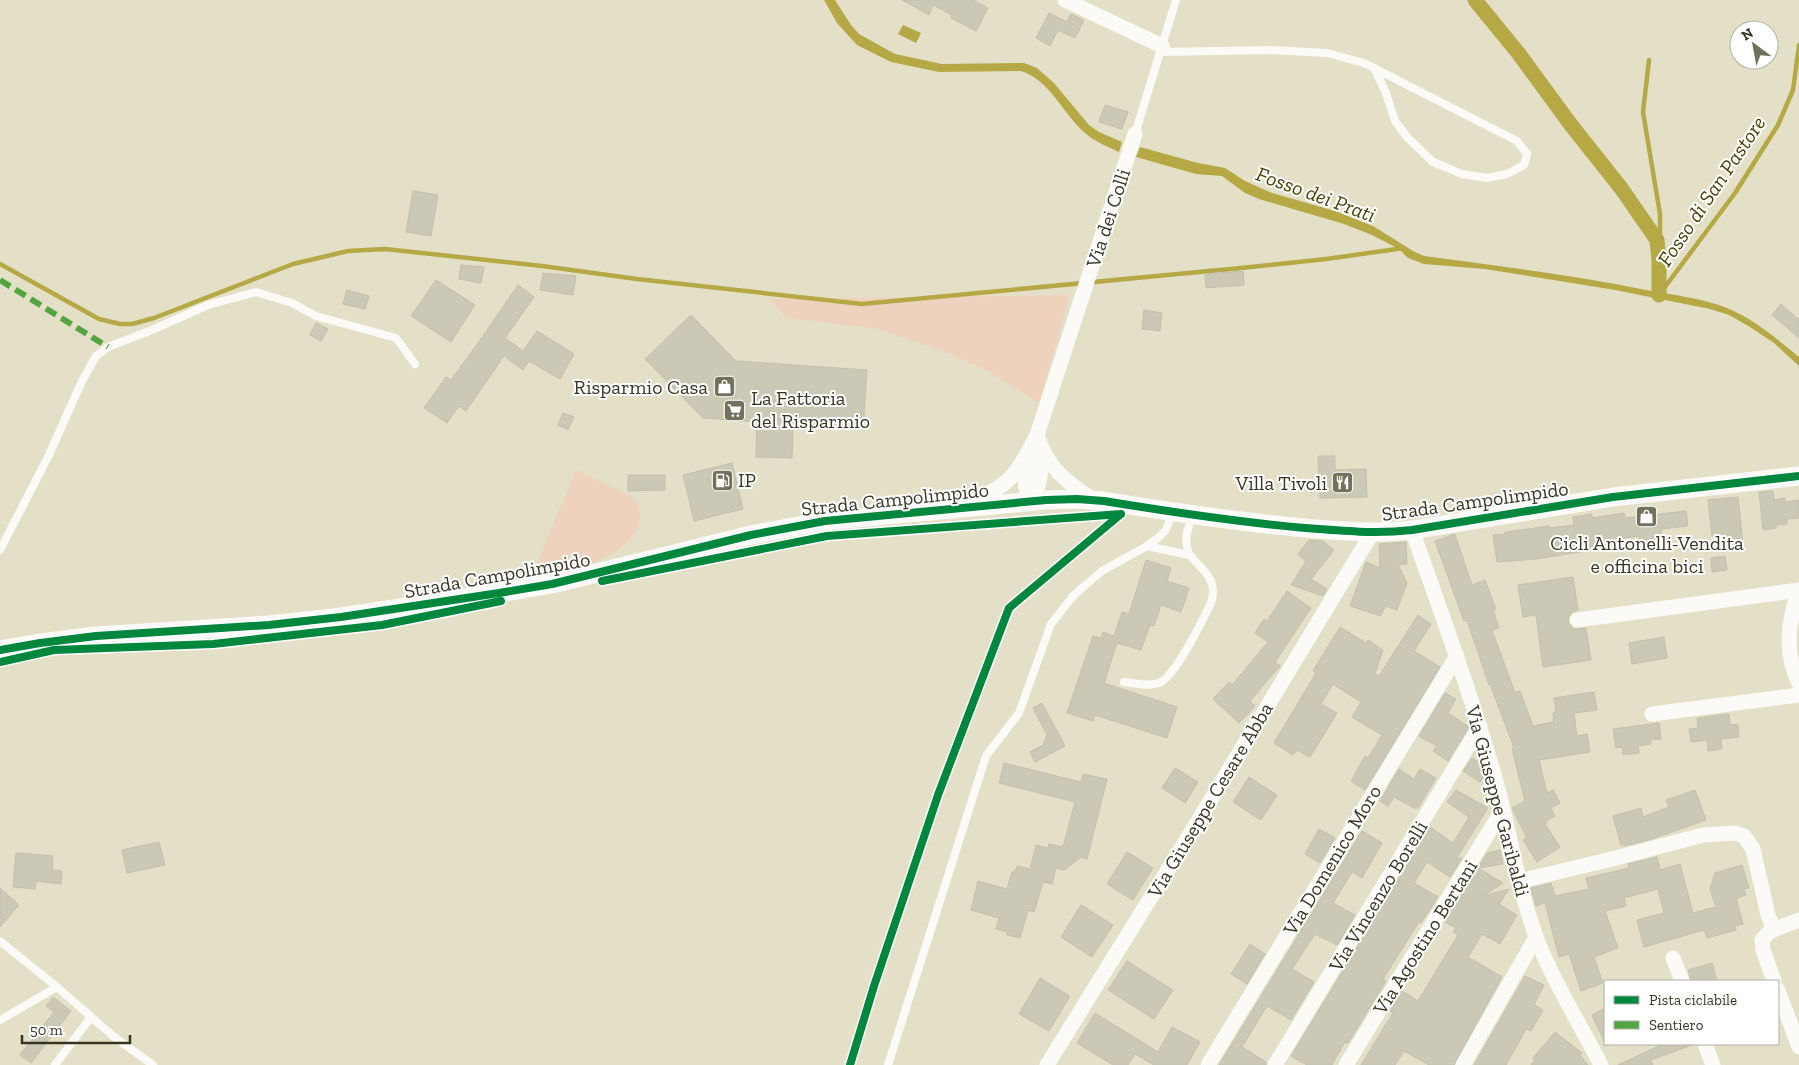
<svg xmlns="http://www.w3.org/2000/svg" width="1799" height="1065" viewBox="0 0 1799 1065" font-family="'Zilla Slab',serif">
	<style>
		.green { fill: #eed2be }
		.water { fill: #b5a845 }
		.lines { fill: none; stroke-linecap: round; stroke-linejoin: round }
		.stream { stroke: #b5a845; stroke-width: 4.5 }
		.canal { stroke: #b5a845; stroke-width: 15 }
		.building { fill: #cbc9b5; stroke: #c2c0ac }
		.path { stroke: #dcdcd4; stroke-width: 2.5; stroke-dasharray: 2.5 4; stroke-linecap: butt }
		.service { stroke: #fbfaf7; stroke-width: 8 }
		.minor { stroke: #fbfaf7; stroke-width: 15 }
		.tertiary { stroke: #fbfaf7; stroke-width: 19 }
		.quiet { stroke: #53a541; stroke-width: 6; stroke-dasharray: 12 6; stroke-linecap: butt }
		.cycleway-casing { stroke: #fff; stroke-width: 11 }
		.cycleway { stroke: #00873e; stroke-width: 8 }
		.labels { text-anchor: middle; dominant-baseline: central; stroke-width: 4; stroke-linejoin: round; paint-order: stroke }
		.street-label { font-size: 20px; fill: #373422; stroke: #fff }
		.poi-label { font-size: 20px; fill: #373422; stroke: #fff; text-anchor: end }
		.water-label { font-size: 21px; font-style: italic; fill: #483f00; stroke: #fff }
	</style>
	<rect width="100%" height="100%" fill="#e3e0c7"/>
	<path class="green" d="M1070 295 1039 403 988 371 947 353 877 329 787 318 769 299Z
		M576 470 630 495C658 521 624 550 599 560 592 563 583 564 576 566 561 569 546 573 531 577Z"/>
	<path class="water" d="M824 0H835L851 25 859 34 895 54 942 64 1024 63 1037 68 1054 83 1089 125 1099 132 1122 142 1119 152C1108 147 1094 141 1085 133 1063 114 1050 80 1021 71L939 72 891 62 857 45 837 23Z
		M903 25 921 33 916 43 898 34Z
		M1140 147 1198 163 1225 168 1245 181 1272 193 1335 211 1373 226 1413 251 1424 256C1498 266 1572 275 1646 290 1673 295 1702 298 1727 308 1754 319 1777 339 1799 357V366L1774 343 1750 327 1729 315 1710 309 1615 290 1485 269 1424 264 1408 258 1399 249 1372 235 1344 224 1259 199 1245 193 1222 176 1196 174 1136 157Z"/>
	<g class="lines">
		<path class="stream" d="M1649 60 1643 112 1660 214V234L1657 240
			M0 264 99 319 120 324H132L154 318 293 264 348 251 385 249 542 266 637 279 862 304 1241 268 1326 259 1404 248
			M1659 295 1735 193 1778 125 1793 90 1799 45"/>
		<path class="canal" d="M1475 0 1519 54 1571 125 1621 188 1657 240 1659 261V295"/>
	</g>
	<path class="building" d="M902 0H973L988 8 976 31 951 18 952 15 933 5 929 15Z
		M1049 13 1067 22 1071 14 1084 20 1075 38 1058 30 1050 46 1036 38Z
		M1105 105 1128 112 1122 129 1099 122Z
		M413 191 438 195 431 236 406 232Z
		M461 265 484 267 481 283 459 279Z
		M1243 271 1244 285 1206 288 1205 274Z
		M543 273 576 276 573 295 540 290Z
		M436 280 475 305 451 342 411 316Z
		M518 285 534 297 505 338 523 351 537 331 574 354 560 379 529 361 523 370 504 356 466 411 459 406 447 423 424 408 446 377 451 380 476 346Z
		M347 290 369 296 365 309 343 304Z
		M1781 304 1799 320V338L1772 315Z
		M1144 310 1162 313 1160 331 1142 329Z
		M691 315 736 361 867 370 863 429 793 424 792 458 756 457 757 422 703 418 645 359Z
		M316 323 328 329 321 341 310 335Z
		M563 413 574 417 568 430 558 425Z
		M1318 456H1335V470L1366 469 1367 497 1320 498Z
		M732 463 743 509 694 521 683 475Z
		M628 475H665V490L628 491Z
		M1773 491 1774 500 1785 498V502L1799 500V518L1787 519V524L1776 525V528L1763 530 1759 492Z
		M1738 497 1743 544 1726 546 1724 534 1712 536 1708 500Z
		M1686 511 1688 526 1661 529 1663 540 1640 543 1639 536 1610 540 1611 547 1536 559 1497 562 1493 535 1505 534V532L1549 526V528L1574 525 1573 517 1592 514V518L1624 513 1625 518Z
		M1455 534 1472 585 1485 580 1496 609 1493 610 1499 628 1492 630 1515 693 1520 691 1533 726 1554 722 1553 713 1556 712 1554 698 1594 692 1597 710 1574 713 1577 736 1587 734 1590 752 1539 760 1547 793 1553 790 1560 803 1551 808 1555 816 1546 821 1547 823 1545 824 1560 847 1537 862 1523 840 1527 838 1512 808 1525 801 1512 749 1514 748 1490 684 1489 685 1467 620 1464 621 1435 541Z
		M1309 540 1323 541 1334 550 1311 579 1327 589 1323 596 1291 585 1306 561 1298 554Z
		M1406 542 1407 564 1398 565 1407 583 1397 610 1385 606 1381 616 1350 606 1366 562 1380 568 1379 544Z
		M1725 556 1727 570 1712 572 1711 558Z
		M1146 560 1171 568 1167 581 1189 588 1181 612 1161 605 1154 626 1150 625 1141 650 1117 643 1104 683 1177 707 1167 738 1095 715 1093 721 1067 713 1093 636 1101 638 1103 632 1114 636 1122 612 1129 614Z
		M1573 577 1578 610 1571 613 1568 622 1574 629 1586 628 1591 660 1543 667 1536 615 1523 617 1518 585Z
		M1287 591 1311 608 1275 662 1280 666 1250 701 1255 706 1239 723 1213 699 1229 682 1232 685 1268 642 1255 633 1264 619 1267 621Z
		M1418 615 1431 624 1414 651 1440 667 1365 790 1351 781 1365 756 1368 758 1382 735 1352 717 1361 702 1333 684 1321 704 1337 713 1310 757 1297 750 1293 755 1274 743 1316 673 1313 671 1340 627 1366 643 1368 640 1383 650 1375 674 1379 676Z
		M1664 637 1667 658 1632 664 1629 643Z
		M1445 693 1456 699 1448 713 1469 727 1448 761 1433 751 1437 746 1419 736Z
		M1042 703 1065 746 1035 762 1030 752 1043 745 1047 735 1033 708Z
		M1729 714 1730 725 1738 724 1739 737 1721 739 1722 749 1708 751 1707 740 1691 742 1689 729 1698 728 1697 718Z
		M1659 723 1661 739 1650 740 1651 744 1638 746 1639 753 1623 755 1622 747 1616 748 1613 729Z
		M1472 758 1481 764 1485 776 1480 782 1463 771Z
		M1004 763 1081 782 1083 774 1107 779 1087 859 1081 857 1064 870 1056 868 1052 884 1043 882 1034 912 1028 910 1020 938 1007 935V932L996 929 999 918 971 910 978 881 1007 889 1012 872H1015L1017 866 1030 869 1036 845 1048 848 1049 844 1063 847 1075 802 999 783Z
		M1175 768 1198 782 1185 803 1162 788Z
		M1399 769 1414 779 1420 769 1436 778 1418 808H1414L1394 797 1388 806 1380 801Z
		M1249 777 1277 795 1261 820 1233 802Z
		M1456 790 1488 808 1456 859 1462 858 1450 877 1427 862 1414 883 1438 897 1421 923 1419 922 1383 979 1386 981 1348 1043 1345 1042 1332 1065H1307L1291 1056 1428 831 1430 827 1453 843 1469 817 1447 802Z
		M1695 790 1706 820 1652 839 1624 846 1623 845H1621L1613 816 1641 808 1643 817 1669 807 1666 800Z
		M1319 829 1335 838 1320 863 1305 854Z
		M1362 831 1382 843 1362 878 1352 872 1333 903 1355 915 1337 945 1315 934 1292 969 1314 982 1291 1020 1267 1006 1242 1047 1266 1062V1065H1219Z
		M159 842 165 865 127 873 122 850Z
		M1500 850 1503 864 1478 868 1487 853Z
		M1127 852 1153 868 1133 900 1107 884Z
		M16 853 53 856 52 870 62 871 61 884 36 881 35 889 13 887Z
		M1657 857 1660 870 1680 864 1693 913 1716 907 1710 889 1715 873 1742 865 1749 888 1744 889 1746 895 1736 898 1743 924 1735 926 1736 930 1707 938 1704 930 1644 947 1637 920 1664 913 1658 889 1624 898 1626 906 1605 911 1618 948 1594 957 1603 983 1581 991 1569 954 1559 957 1545 903 1536 906 1531 888 1551 883 1555 896 1589 889 1586 878 1629 868 1628 864Z
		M1478 868 1503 883 1483 896 1509 889 1499 904 1517 915 1500 944 1482 934 1468 957 1502 977 1454 1065H1429L1404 1051 1395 1065H1361L1393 1013 1390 1011 1402 991 1418 1001 1458 935 1453 932 1456 928 1445 922Z
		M0 888 19 905 0 927Z
		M1081 905 1113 925 1092 957 1061 937Z
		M1250 944 1265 954 1247 984 1231 974Z
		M1127 961 1173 990 1154 1019 1108 990Z
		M1712 963 1717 981H1691L1688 970Z
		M1525 976 1544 985 1534 1005 1543 1010 1531 1031 1526 1029 1506 1065H1474Z
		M1040 978 1070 996 1049 1031 1019 1014Z
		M53 997 71 1011 31 1063 20 1055 54 1012 46 1006Z
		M1605 1008V1043L1592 1015Z
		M1095 1013 1158 1052 1172 1027 1200 1042 1187 1065H1154L1135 1054 1128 1065H1113L1077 1043Z
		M1555 1032 1582 1053 1580 1055 1588 1065H1531L1535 1059 1533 1058Z
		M1663 1044H1691L1692 1045 1651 1060 1653 1065H1618Z"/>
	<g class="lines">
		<path class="path" d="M773 354V364
			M763 484 774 457"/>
		<path class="service" d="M1160 52 1269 50 1327 53 1364 63 1517 141 1527 154 1524 165 1507 174 1487 178 1462 174 1433 162 1407 137 1395 121 1386 93 1374 68
			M1135 134 1176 0
			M1147 546 1189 555
			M0 550 49 455 82 381 96 356 108 347 152 330 208 305 256 292 292 303 316 316 396 338 415 364
			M1124 682C1135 683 1148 687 1159 683 1176 676 1202 621 1211 603 1217 585 1209 575 1196 562 1194 559 1190 556 1189 553 1183 540 1188 527 1193 515
			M0 941 57 987
			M0 1020 57 987 113 1036 153 1065
			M55 1065 91 1017
			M888 1065 986 756 1019 713 1051 624 1074 595 1102 571 1147 546 1158 538 1165 531 1169 522 1171 512"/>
		<path class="minor" d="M1065 0 1162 46
			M1037 435C1047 467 1065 481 1092 499
			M1030 501C1043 484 1041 469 1039 449
			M1030 501C1023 486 1025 474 1030 458
			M965 505C1010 485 1015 478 1037 435L1135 134
			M1412 530C1441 612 1471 694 1495 778 1511 834 1518 893 1540 947 1557 988 1581 1026 1601 1065
			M1799 591C1788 620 1784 654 1799 683
			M1577 620 1799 590
			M1652 714 1799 695
			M1520 881 1612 859 1703 835 1735 833 1744 836 1753 849 1768 915 1774 930
			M1673 958 1682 981
			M1774 981 1763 950 1762 940 1770 931 1799 920
			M1778 990 1799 1047
			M1705 1044 1713 1065
			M1047 1065 1192 831 1372 533
			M1208 1065 1457 656
			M1275 1065 1480 726
			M1346 1065 1503 809
			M1463 1065 1536 937"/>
		<path class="tertiary" d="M0 650 40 643 96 636 269 625 341 617 499 593 552 584 751 535 825 521 1046 500 1077 499 1104 501C1171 512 1238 522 1305 528 1341 531 1376 534 1412 530L1613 497 1799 476"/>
		<path class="quiet" d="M0 280 108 347"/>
		<defs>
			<path id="cycleway" d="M602 581 827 536 1121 514
				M0 650 40 643 96 636 269 625 341 617 499 593 552 584 751 535 825 521 1046 500 1077 499 1104 501C1171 512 1238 522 1305 528 1341 531 1376 534 1412 530L1613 497 1799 476
				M0 662 54 650 213 644 382 625 501 601
				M850 1065 874 986 938 795 1009 608 1121 514"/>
		</defs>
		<use href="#cycleway" class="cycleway-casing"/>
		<use href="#cycleway" class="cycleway"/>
	</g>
	<defs>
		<symbol id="shop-square" viewBox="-11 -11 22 22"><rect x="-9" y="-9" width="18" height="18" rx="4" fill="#73705c" stroke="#fff"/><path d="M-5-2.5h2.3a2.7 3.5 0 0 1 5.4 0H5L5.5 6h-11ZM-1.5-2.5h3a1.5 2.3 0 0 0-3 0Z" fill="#fff"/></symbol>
		<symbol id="supermarket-square" viewBox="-11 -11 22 22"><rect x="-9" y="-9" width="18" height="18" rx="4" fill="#73705c" stroke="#fff"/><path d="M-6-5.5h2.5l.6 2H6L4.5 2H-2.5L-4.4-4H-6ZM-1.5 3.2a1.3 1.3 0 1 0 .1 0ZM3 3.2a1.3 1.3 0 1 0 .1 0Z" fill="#fff"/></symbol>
		<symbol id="fuel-square" viewBox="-11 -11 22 22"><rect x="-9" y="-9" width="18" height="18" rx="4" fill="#73705c" stroke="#fff"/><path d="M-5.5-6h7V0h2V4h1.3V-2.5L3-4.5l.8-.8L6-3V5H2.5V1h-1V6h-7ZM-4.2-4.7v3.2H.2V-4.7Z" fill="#fff"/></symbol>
		<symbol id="restaurant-square" viewBox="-11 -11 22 22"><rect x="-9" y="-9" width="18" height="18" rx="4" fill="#73705c" stroke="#fff"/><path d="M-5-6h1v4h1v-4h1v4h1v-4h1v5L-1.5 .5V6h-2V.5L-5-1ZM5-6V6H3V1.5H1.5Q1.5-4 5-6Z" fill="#fff"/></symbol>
	</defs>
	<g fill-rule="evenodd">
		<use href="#shop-square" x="712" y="374" width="25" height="25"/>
		<use href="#supermarket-square" x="722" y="398" width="25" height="25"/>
		<use href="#fuel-square" x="710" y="468" width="25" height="25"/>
		<use href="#restaurant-square" x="1330" y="470" width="25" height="25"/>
		<use href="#shop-square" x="1634" y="504" width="25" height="25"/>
	</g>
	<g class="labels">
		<g class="street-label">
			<text transform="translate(1108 218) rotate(-72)">Via dei Colli</text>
			<text transform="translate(895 499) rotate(-6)">Strada Campolimpido</text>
			<text transform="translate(1475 501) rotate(-8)">Strada Campolimpido</text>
			<text transform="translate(497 575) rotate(-10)">Strada Campolimpido</text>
			<text transform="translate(1210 800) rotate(-59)">Via Giuseppe Cesare Abba</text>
			<text transform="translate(1498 801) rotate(75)">Via Giuseppe Garibaldi</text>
			<text transform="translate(1332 860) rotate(-59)">Via Domenico Moro</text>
			<text transform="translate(1378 896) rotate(-59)">Via Vincenzo Borelli</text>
			<text transform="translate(1425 937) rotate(-58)">Via Agostino Bertani</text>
		</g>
		<g class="poi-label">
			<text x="708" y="387">Risparmio Casa</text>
			<text x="751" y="398" text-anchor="start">La Fattoria<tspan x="751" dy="23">del Risparmio</tspan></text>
			<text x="738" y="480" text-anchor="start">IP</text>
			<text x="1327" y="483">Villa Tivoli</text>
			<text x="1647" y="543" text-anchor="middle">Cicli Antonelli-Vendita<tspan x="1647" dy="23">e officina bici</tspan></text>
		</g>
		<g class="water-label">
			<text transform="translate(1711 191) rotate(-56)">Fosso di San Pastore</text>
			<text transform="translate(1316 194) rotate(20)">Fosso dei Prati</text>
		</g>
	</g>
	<rect x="1604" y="980" width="175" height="65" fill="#ffffff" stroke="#afaea7"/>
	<rect x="1614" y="996" width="25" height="8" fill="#00873e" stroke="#afaea7"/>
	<text x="1649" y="1005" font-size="15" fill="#373422">Pista ciclabile</text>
	<rect x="1614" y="1021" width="25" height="8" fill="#53a541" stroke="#afaea7"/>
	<text x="1649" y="1030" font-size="15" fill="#373422">Sentiero</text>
	<g transform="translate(1754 45) rotate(328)"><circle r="24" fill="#ffffff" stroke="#afaea7"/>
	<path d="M0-4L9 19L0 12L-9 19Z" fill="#73705c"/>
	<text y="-8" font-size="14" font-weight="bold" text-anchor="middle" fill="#373422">N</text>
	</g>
	<path d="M22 1035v8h108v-8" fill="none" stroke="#373422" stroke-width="2.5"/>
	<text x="30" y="1035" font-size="15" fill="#373422" stroke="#ffffff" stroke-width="4" paint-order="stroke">50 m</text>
</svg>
